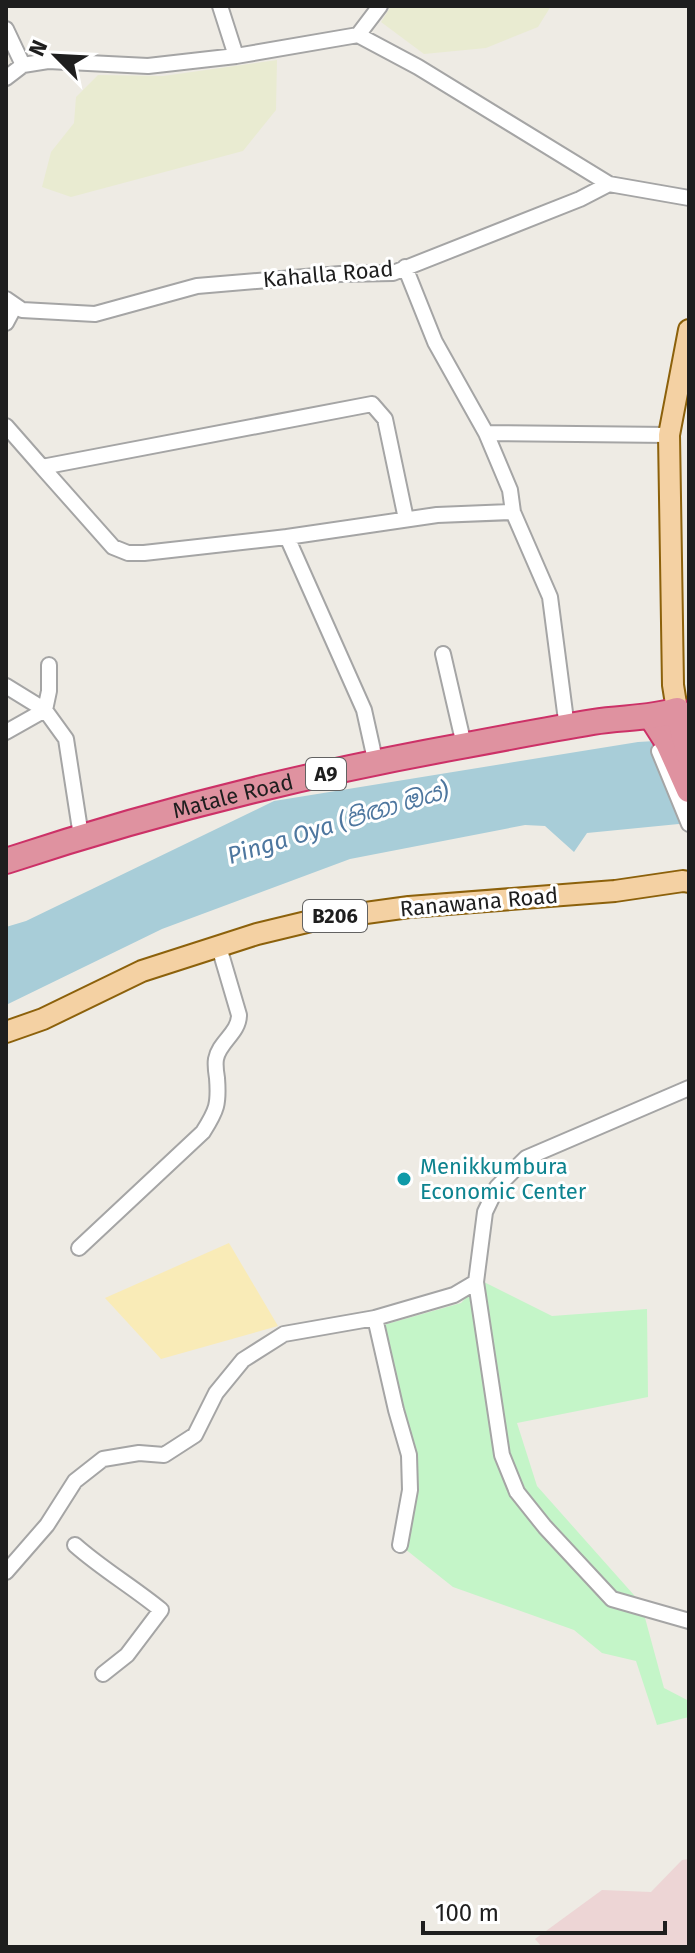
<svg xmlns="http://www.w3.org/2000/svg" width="695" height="1953" viewBox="0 0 695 1953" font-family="'Fira Sans','Noto Sans Sinhala',sans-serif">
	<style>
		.commercial { fill: #edd5d5 }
		.farmland { fill: #e9ebd1 }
		.sand { fill: #f9ebb7 }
		.park { fill: #c4f5c8 }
		.water { fill: #a8cdd8 }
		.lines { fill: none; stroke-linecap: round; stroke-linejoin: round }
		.street-casing { stroke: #a5a5a5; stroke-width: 18 }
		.primary-casing { stroke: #8c610b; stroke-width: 24 }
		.highway-casing { stroke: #cc3167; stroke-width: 28 }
		.street { stroke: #fff; stroke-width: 14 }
		.primary { stroke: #f4d1a3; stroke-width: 20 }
		.highway { stroke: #df92a0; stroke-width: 24 }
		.culture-dot { fill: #0f9aa8; stroke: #fff; stroke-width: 3 }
		.labels { text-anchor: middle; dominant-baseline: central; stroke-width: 6; stroke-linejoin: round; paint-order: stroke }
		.shield { fill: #fff; stroke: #626262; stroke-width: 2 }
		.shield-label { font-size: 20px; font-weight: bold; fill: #1e1e1e }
		.street-label { font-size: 22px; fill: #1e1e1e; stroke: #fff }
		.culture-label { font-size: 22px; fill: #0d838f; stroke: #fff; text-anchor: start }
		.water-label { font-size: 24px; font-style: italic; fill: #4e779f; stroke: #fff }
	</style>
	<rect width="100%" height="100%" fill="#eeebe4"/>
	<path class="commercial" d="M689 1859V1947H542L535 1939 602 1890 651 1892 682 1860Z"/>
	<path class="farmland" d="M391 6H551L538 27 486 48 424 54 381 22Z
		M277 60 276 110 243 151 71 197 42 187 51 152 74 123 76 97 98 75 163 76Z"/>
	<path class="sand" d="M229 1243 278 1326 161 1359 105 1298Z"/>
	<path class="park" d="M482 1281 552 1316 647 1309 648 1397 517 1423 537 1486 641 1603 664 1688 689 1701V1717L657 1725 636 1661 602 1653 574 1630 453 1587 400 1545 409 1490 380 1326 461 1303Z"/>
	<path class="water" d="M689 739V823L587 833 574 852 545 826 525 825 350 859 162 929 6 1005V927L26 921 274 801 638 742Z"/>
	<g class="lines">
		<defs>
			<path id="street" d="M220 6 236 56
				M6 29 23 65
				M358 35 380 6
				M6 78 23 65 48 61 148 66 236 56 358 35 418 67 609 184
				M405 267 435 342 486 433 510 490 513 512 550 597 567 728
				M6 299 22 310 95 314 197 286 340 274 393 273 580 199 609 184 689 198
				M6 323 15 306
				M6 426 42 467
				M486 433 669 435
				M287 537 144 553H128L113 547 42 467 372 404 385 419 406 519
				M443 654 464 745
				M6 686 45 710 66 739 81 836
				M6 732 45 710 49 691V665
				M659 751 689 824
				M376 764 364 710 287 537 437 515 513 512
				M79 1248 203 1132C217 1110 219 1104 217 1078 216 1072 215 1065 216 1059 219 1042 239 1033 239 1015L219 947
				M476 1282 502 1455 517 1492 545 1527 612 1599 689 1621
				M375 1318 396 1410 409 1455 410 1490 400 1545
				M75 1545C102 1569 133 1587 161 1610L127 1655 103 1674
				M6 1572 47 1525 75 1481 103 1459 139 1453 164 1455 195 1435 216 1393 243 1360 284 1334 375 1318 454 1295 476 1282 485 1212 497 1187 526 1158 689 1088"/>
			<path id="primary" d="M677 710 673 685 669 435 689 330
				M6 1032 43 1019 142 971 257 934 315 920 409 907 615 891 683 881 689 882"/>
			<g id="highway">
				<path d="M652 718 668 743 689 790"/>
				<path id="s1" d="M6 861C157 811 311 773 467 745 509 737 551 729 593 722 623 717 649 719 677 710L689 755"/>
			</g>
		</defs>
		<use href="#street" class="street-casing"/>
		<use href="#primary" class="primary-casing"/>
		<use href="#highway" class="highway-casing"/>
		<use href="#street" class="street"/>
		<use href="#primary" class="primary"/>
		<use href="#highway" class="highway"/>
	</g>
	<circle class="culture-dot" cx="404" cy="1179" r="8"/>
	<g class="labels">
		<g class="shield">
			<rect x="306" y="758" width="40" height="32" rx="6"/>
			<rect x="303" y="900" width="64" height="32" rx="6"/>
		</g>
		<g class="shield-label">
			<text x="326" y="774">A9</text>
			<text x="335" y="916">B206</text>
		</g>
		<g class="street-label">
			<text transform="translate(328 274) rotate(-5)">Kahalla Road</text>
			<text stroke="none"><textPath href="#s1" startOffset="236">Matale Road</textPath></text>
			<text transform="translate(479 902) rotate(-5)">Ranawana Road</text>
		</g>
		<g class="culture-label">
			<text x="420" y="1166">Menikkumbura<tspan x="420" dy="25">Economic Center</tspan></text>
		</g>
		<g class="water-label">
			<text transform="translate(338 823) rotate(-17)">Pinga Oya (පිඟා ඔය)</text>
		</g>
	</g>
	<rect width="695" height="1953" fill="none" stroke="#1e1e1e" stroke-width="16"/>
	<g transform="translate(56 56) rotate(294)" stroke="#ffffff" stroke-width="6" paint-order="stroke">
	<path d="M0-6L14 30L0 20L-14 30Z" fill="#1e1e1e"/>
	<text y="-12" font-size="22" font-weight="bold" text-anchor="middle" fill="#1e1e1e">N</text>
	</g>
	<path d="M423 1921v12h242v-12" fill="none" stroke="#1e1e1e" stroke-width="4"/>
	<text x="435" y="1921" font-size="24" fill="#1e1e1e" stroke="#ffffff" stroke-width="6" paint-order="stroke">100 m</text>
</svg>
